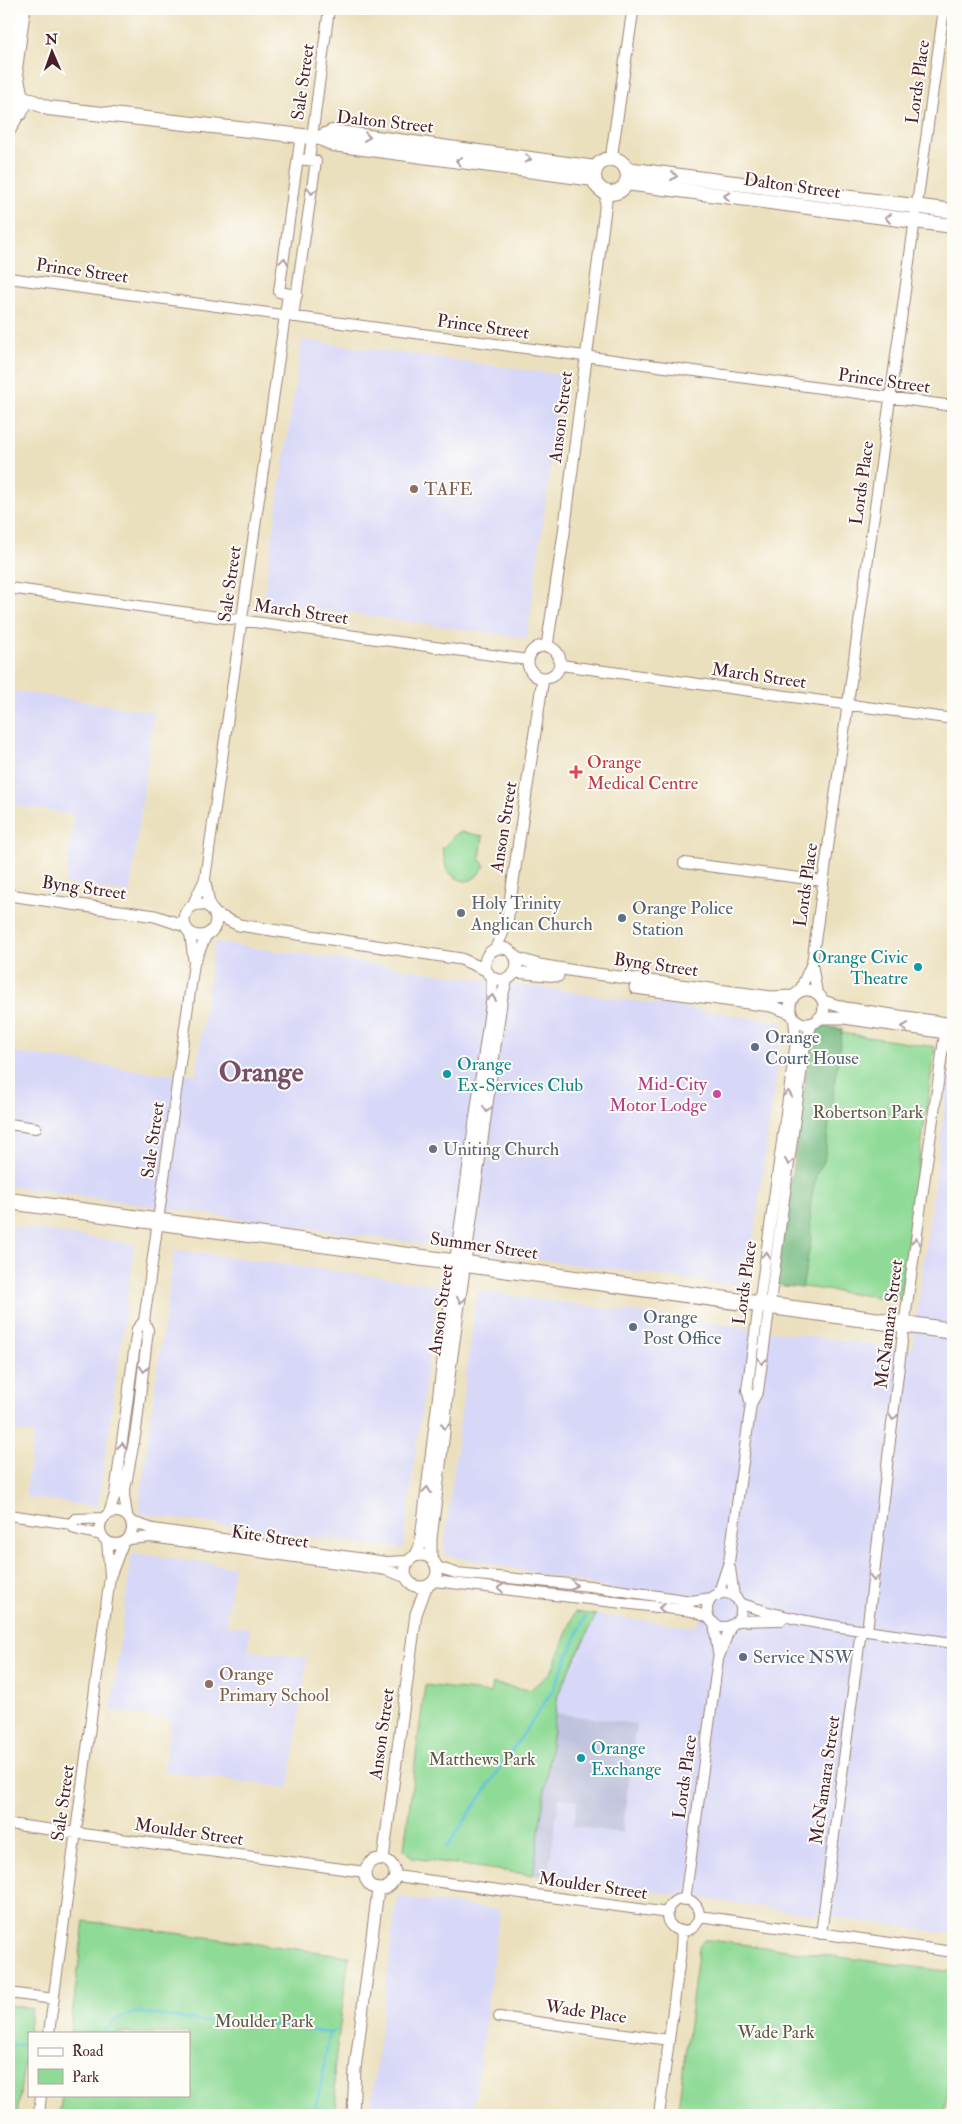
<svg xmlns="http://www.w3.org/2000/svg" width="962" height="2124" viewBox="0 0 962 2124" font-family="'IM FELL Double Pica',serif">
	<style>
		.built { fill: #d7d7f8 }
		.industrial { fill: #bfc2dd }
		.green { fill: #8fda96; stroke: #6c7c60 }
		.forest { fill: #73ba7f; stroke: #5e6c55 }
		.lines { fill: none; stroke-linecap: round; stroke-linejoin: round }
		.stream { stroke: #5ec4dc; stroke-width: 2.5 }
		.minor-casing { stroke: #9a8074; stroke-width: 12 }
		.tertiary-casing { stroke: #9a8074; stroke-width: 13 }
		.secondary-casing { stroke: #9a8074; stroke-width: 16 }
		.trunk-casing { stroke: #9a8074; stroke-width: 18 }
		.minor { stroke: #fff; stroke-width: 10 }
		.tertiary { stroke: #fff; stroke-width: 11 }
		.secondary { stroke: #fff; stroke-width: 14 }
		.trunk { stroke: #fff; stroke-width: 16 }
		.oneway { stroke: #ae9aa0 }
		.education-dot { fill: #8d6e63; stroke: #fdfcf7; stroke-width: 2 }
		.health-dot { fill: #e0444e; stroke: #fdfcf7; stroke-width: 2 }
		.worship-dot { fill: #6b7280; stroke: #fdfcf7; stroke-width: 2 }
		.service-dot { fill: #5c6f8a; stroke: #fdfcf7; stroke-width: 2 }
		.culture-dot { fill: #0f9aa8; stroke: #fdfcf7; stroke-width: 2 }
		.hotel-dot { fill: #d1479c; stroke: #fdfcf7; stroke-width: 2 }
		.labels { text-anchor: middle; dominant-baseline: central; stroke-width: 4; stroke-linejoin: round; paint-order: stroke }
		.street-label { font-size: 18px; fill: #4a1f2b; stroke: #fdfcf7 }
		.education-label { font-size: 18px; fill: #785e54; stroke: #fdfcf7; text-anchor: start }
		.health-label { font-size: 18px; fill: #be3a42; stroke: #fdfcf7; text-anchor: start }
		.worship-label { font-size: 18px; fill: #5b616d; stroke: #fdfcf7; text-anchor: start }
		.service-label { font-size: 18px; fill: #4e5e75; stroke: #fdfcf7; text-anchor: start }
		.culture-label { font-size: 18px; fill: #0d838f; stroke: #fdfcf7; text-anchor: start }
		.hotel-label { font-size: 18px; fill: #b23c85; stroke: #fdfcf7; text-anchor: end }
		.park-label { font-size: 18px; fill: #5f574b; stroke: #fdfcf7 }
		.town-label { font-size: 28px; font-weight: bold; fill: #784f68; stroke: #fdfcf7 }
	</style>
	<rect width="100%" height="100%" fill="#fdfcf7"/>
	<filter id="ink" filterUnits="userSpaceOnUse"><feTurbulence type="fractalNoise" baseFrequency=".02" numOctaves="2"/><feDisplacementMap in="SourceGraphic" scale="10" xChannelSelector="R" yChannelSelector="G"/><feConvolveMatrix kernelMatrix="1 2 1 2 8 2 1 2 1" color-interpolation-filters="sRGB"/></filter>
	<filter id="wash" filterUnits="userSpaceOnUse"><feTurbulence type="fractalNoise" baseFrequency=".0096" numOctaves="4" result="noise"/><feDisplacementMap in="SourceGraphic" scale="20" xChannelSelector="R" yChannelSelector="G"/><feGaussianBlur stdDeviation="1.12" result="paint"/><feColorMatrix in="noise" values="0 0 0 0 0 0 0 0 0 0 0 0 0 0 0 0 0 1.4 0 .05"/><feComposite in="paint" operator="in"/></filter>
	<g filter="url(#wash)">
		<rect width="100%" height="100%" fill="#ebe0bd"/>
		<path class="built" d="M302 340 563 375 527 638 263 602Z
			M9 690 154 712 130 893 65 884 74 815 14 805 16 789 9 788Z
			M214 942 783 1022 747 1287 479 1252 9 1186V1052L158 1073 196 1074Z
			M953 1044V1934L548 1877 559 1797 577 1800 574 1826 622 1833 636 1724 555 1713 558 1694 596 1615 695 1627 712 1599 621 1591 443 1554 477 1291 912 1350Z
			M9 1226 135 1244 98 1507 25 1497 34 1434 9 1430Z
			M177 1250 438 1285 403 1549 141 1514 139 1511 152 1409 174 1252Z
			M132 1553 234 1567 226 1625 250 1628 248 1650 307 1658 289 1788 164 1771 171 1719 111 1711Z
			M397 1897 500 1910 473 2115H432L371 2107Z"/>
		<path class="industrial" d="M555 1713 636 1724 622 1833 574 1826 577 1800 559 1798 548 1877 533 1875Z"/>
		<path class="green" d="M461 832 483 836 480 859 485 866C472 884 465 886 447 871L442 848 455 835Z
			M821 1030 935 1047 900 1300 789 1285Z
			M575 1612 596 1615 558 1694 533 1875 412 1858 404 1849 425 1685 491 1693 493 1684 530 1690 551 1672Z
			M84 1921 349 1956 334 2070 337 2115H59L62 2095H189V2033H70Z
			M704 1940H710L953 1972V2046L944 2115H677L699 1947Z
			M9 2005 32 2008 17 2115H9Z"/>
		<path class="forest" d="M818 1026 842 1029 824 1161 816 1175 810 1207 811 1240 802 1288 776 1285 812 1032Z"/>
		<g class="lines">
			<path class="stream" d="M447 1847 553 1690 585 1617
				M103 2033 113 2021 135 2012 208 2022 270 2024 330 2033 334 2031
				M9 2045H27
				M311 2115C324 2090 323 2060 330 2033"/>
		</g>
	</g>
	<g filter="url(#ink)">
		<g class="lines">
			<defs>
				<path id="minor" d="M309 160 329 9
					M9 278 953 406
					M297 295 279 292 301 135
					M293 317 316 161 298 159
					M9 588 528 660
					M561 665 953 719
					M684 863 823 881
					M192 906 205 879
					M210 908 205 879 288 294
					M194 963 207 934
					M812 964 817 993
					M799 992 812 963 944 9
					M9 1124 36 1128
					M751 1404 758 1391 805 1045 812 1023
					M100 1528a16 16 0 1 1 32 0a16 16 0 1 1-32 0Z
					M109 1514 115 1494 137 1329 144 1321
					M9 1515 71 1524 75 1529 101 1535
					M127 1515 124 1495 136 1430 148 1330 144 1321 194 963 190 933
					M132 1522 153 1529 386 1562 408 1561
					M71 1524 75 1519 104 1518
					M129 1539 151 1537 387 1570 405 1577
					M107 1541 110 1574
					M437 1567 456 1573 590 1586 691 1601 712 1598
					M730 1568 734 1597
					M434 1581 692 1611 709 1618
					M707 1610a17 17 0 1 1 34 0a17 17 0 1 1-34 0Z
					M718 1595 729 1562 751 1404 747 1390 796 1042 794 1018
					M739 1603C808 1627 882 1632 953 1643
					M737 1621 781 1620
					M714 1623 718 1653
					M867 1631 903 1333 945 1033 950 1029
					M9 1824 365 1872
					M396 1876 668 1913
					M667 1915a16 16 0 1 1 32 0a16 16 0 1 1-32 0Z
					M685 1900 718 1659 731 1625
					M699 1916 953 1952
					M821 1934 861 1630
					M9 1993 54 1999
					M499 2017 669 2040
					M49 2033 110 1577 123 1543
					M39 2115 41 2095
					M659 2115 681 1950 682 1931"/>
				<path id="tertiary" d="M611 159 633 9
					M528 662a16 16 0 1 1 32 0a16 16 0 1 1-32 0Z
					M547 646 564 533 607 193
					M9 895 155 916 185 926
					M184 920a16 16 0 1 1 32 0a16 16 0 1 1-32 0Z
					M215 914 239 925 461 959 486 970
					M485 964a16 16 0 1 1 32 0a16 16 0 1 1-32 0Z
					M496 948 507 922 543 678
					M516 958 539 965 581 972 771 997 793 996
					M515 972 558 976
					M635 988 771 1006 791 1013
					M790 1007a17 17 0 1 1 34 0a17 17 0 1 1-34 0Z
					M823 1001 845 1008 953 1024
					M819 1018H844L953 1034
					M405 1571a16 16 0 1 1 32 0a16 16 0 1 1-32 0Z
					M416 1555 420 1546 454 1272 492 999V977
					M431 1558V1539L444 1432 448 1384 502 996 507 979
					M365 1874a15 15 0 1 1 30 0a15 15 0 1 1-30 0Z
					M383 1859 416 1614 426 1587
					M353 2115 355 2069 378 1890"/>
				<path id="secondary" d="M9 90 20 93 24 105 20 113 9 117
					M20 93 15 69 23 9
					M22 97 48 108 312 137 320 138 333 144 594 179
					M9 129 16 116
					M320 138 332 132 596 168
					M594 176a17 17 0 1 1 34 0a17 17 0 1 1-34 0Z
					M626 169 953 211
					M626 183 953 226"/>
				<path id="trunk" d="M9 1201 953 1331"/>
			</defs>
			<use href="#minor" class="minor-casing"/>
			<use href="#tertiary" class="tertiary-casing"/>
			<use href="#secondary" class="secondary-casing"/>
			<use href="#trunk" class="trunk-casing"/>
			<use href="#minor" class="minor"/>
			<use href="#tertiary" class="tertiary"/>
			<use href="#secondary" class="secondary"/>
			<use href="#trunk" class="trunk"/>
		</g>
		<defs><path id="oneway-chevron" d="M-2-3.5L2.5 0L-2 3.5" fill="none" stroke-width="1.6" stroke-linecap="round" stroke-linejoin="round" transform="scale(1.25)"/></defs>
		<g class="oneway">
			<use href="#oneway-chevron" transform="translate(367 137) rotate(8)"/>
			<use href="#oneway-chevron" transform="translate(528 159) rotate(8)"/>
			<use href="#oneway-chevron" transform="translate(459 161) rotate(-172)"/>
			<use href="#oneway-chevron" transform="translate(674 176) rotate(7)"/>
			<use href="#oneway-chevron" transform="translate(312 191) rotate(98)"/>
			<use href="#oneway-chevron" transform="translate(727 196) rotate(-172)"/>
			<use href="#oneway-chevron" transform="translate(888 218) rotate(-172)"/>
			<use href="#oneway-chevron" transform="translate(284 261) rotate(-82)"/>
			<use href="#oneway-chevron" transform="translate(492 998) rotate(-84)"/>
			<use href="#oneway-chevron" transform="translate(905 1027) rotate(-171)"/>
			<use href="#oneway-chevron" transform="translate(788 1094) rotate(-82)"/>
			<use href="#oneway-chevron" transform="translate(487 1109) rotate(98)"/>
			<use href="#oneway-chevron" transform="translate(789 1162) rotate(98)"/>
			<use href="#oneway-chevron" transform="translate(916 1241) rotate(-82)"/>
			<use href="#oneway-chevron" transform="translate(766 1255) rotate(-82)"/>
			<use href="#oneway-chevron" transform="translate(461 1300) rotate(98)"/>
			<use href="#oneway-chevron" transform="translate(762 1361) rotate(98)"/>
			<use href="#oneway-chevron" transform="translate(144 1369) rotate(97)"/>
			<use href="#oneway-chevron" transform="translate(893 1417) rotate(97)"/>
			<use href="#oneway-chevron" transform="translate(445 1426) rotate(94)"/>
			<use href="#oneway-chevron" transform="translate(122 1446) rotate(-83)"/>
			<use href="#oneway-chevron" transform="translate(427 1490) rotate(-83)"/>
			<use href="#oneway-chevron" transform="translate(874 1578) rotate(98)"/>
			<use href="#oneway-chevron" transform="translate(574 1585) rotate(6)"/>
			<use href="#oneway-chevron" transform="translate(501 1588) rotate(-173)"/>
			<use href="#oneway-chevron" transform="translate(662 1608) rotate(-174)"/>
		</g>
	</g>
	<g class="education-dot">
		<circle cx="414" cy="489" r="5"/>
		<circle cx="209" cy="1684" r="5"/>
	</g>
	<path class="health-dot" d="M573.5 764.5h5v5h5v5h-5v5h-5v-5h-5v-5h5z"/>
	<g class="worship-dot">
		<circle cx="461" cy="913" r="5"/>
		<circle cx="433" cy="1149" r="5"/>
	</g>
	<g class="service-dot">
		<circle cx="622" cy="918" r="5"/>
		<circle cx="755" cy="1047" r="5"/>
		<circle cx="633" cy="1327" r="5"/>
		<circle cx="743" cy="1657" r="5"/>
	</g>
	<g class="culture-dot">
		<circle cx="918" cy="967" r="5"/>
		<circle cx="447" cy="1074" r="5"/>
		<circle cx="581" cy="1758" r="5"/>
	</g>
	<circle class="hotel-dot" cx="717" cy="1094" r="5"/>
	<g class="labels">
		<g class="street-label">
			<text transform="translate(303 82) rotate(-82)">Sale Street</text>
			<text transform="translate(918 82) rotate(-82)">Lords Place</text>
			<text transform="translate(385 122) rotate(6)">Dalton Street</text>
			<text transform="translate(792 186) rotate(8)">Dalton Street</text>
			<text transform="translate(82 271) rotate(8)">Prince Street</text>
			<text transform="translate(483 327) rotate(8)">Prince Street</text>
			<text transform="translate(884 381) rotate(8)">Prince Street</text>
			<text transform="translate(561 417) rotate(-83)">Anson Street</text>
			<text transform="translate(862 483) rotate(-82)">Lords Place</text>
			<text transform="translate(230 584) rotate(-82)">Sale Street</text>
			<text transform="translate(301 612) rotate(8)">March Street</text>
			<text transform="translate(759 676) rotate(8)">March Street</text>
			<text transform="translate(504 827) rotate(-81)">Anson Street</text>
			<text transform="translate(806 885) rotate(-82)">Lords Place</text>
			<text transform="translate(84 888) rotate(8)">Byng Street</text>
			<text transform="translate(656 965) rotate(8)">Byng Street</text>
			<text transform="translate(153 1140) rotate(-82)">Sale Street</text>
			<text transform="translate(484 1246) rotate(8)">Summer Street</text>
			<text transform="translate(745 1283) rotate(-82)">Lords Place</text>
			<text transform="translate(441 1310) rotate(-82)">Anson Street</text>
			<text transform="translate(889 1324) rotate(-83)">McNamara Street</text>
			<text transform="translate(270 1537) rotate(8)">Kite Street</text>
			<text transform="translate(382 1734) rotate(-82)">Anson Street</text>
			<text transform="translate(685 1777) rotate(-82)">Lords Place</text>
			<text transform="translate(825 1780) rotate(-82)">McNamara Street</text>
			<text transform="translate(63 1803) rotate(-82)">Sale Street</text>
			<text transform="translate(189 1832) rotate(8)">Moulder Street</text>
			<text transform="translate(593 1886) rotate(8)">Moulder Street</text>
			<text transform="translate(586 2012) rotate(8)">Wade Place</text>
		</g>
		<g class="education-label">
			<text x="424" y="489">TAFE</text>
			<text x="219" y="1674">Orange<tspan x="219" dy="21">Primary School</tspan></text>
		</g>
		<g class="health-label">
			<text x="587" y="762">Orange<tspan x="587" dy="21">Medical Centre</tspan></text>
		</g>
		<g class="worship-label">
			<text x="471" y="903">Holy Trinity<tspan x="471" dy="21">Anglican Church</tspan></text>
			<text x="443" y="1149">Uniting Church</text>
		</g>
		<g class="service-label">
			<text x="632" y="908">Orange Police<tspan x="632" dy="21">Station</tspan></text>
			<text x="765" y="1037">Orange<tspan x="765" dy="21">Court House</tspan></text>
			<text x="643" y="1317">Orange<tspan x="643" dy="21">Post Office</tspan></text>
			<text x="753" y="1657">Service NSW</text>
		</g>
		<g class="culture-label">
			<text x="908" y="957" text-anchor="end">Orange Civic<tspan x="908" dy="21">Theatre</tspan></text>
			<text x="457" y="1064">Orange<tspan x="457" dy="21">Ex-Services Club</tspan></text>
			<text x="591" y="1748">Orange<tspan x="591" dy="21">Exchange</tspan></text>
		</g>
		<g class="hotel-label">
			<text x="707" y="1084">Mid-City<tspan x="707" dy="21">Motor Lodge</tspan></text>
		</g>
		<g class="park-label">
			<text x="868" y="1112">Robertson Park</text>
			<text x="482" y="1759">Matthews Park</text>
			<text x="264" y="2021">Moulder Park</text>
			<text x="776" y="2032">Wade Park</text>
		</g>
		<g class="town-label">
			<text x="261" y="1072">Orange</text>
		</g>
	</g>
	<rect width="962" height="2124" fill="none" stroke="#fdfcf7" stroke-width="30"/>
	<rect x="28" y="2032" width="162" height="65" fill="#fdfcf7" stroke="#b5a4a5"/>
	<rect x="38" y="2048" width="25" height="8" fill="#ffffff" stroke="#b5a4a5"/>
	<text x="72" y="2056" font-size="15" fill="#4a1f2b">Road</text>
	<rect x="38" y="2069" width="25" height="15" fill="#8fda96" stroke="#b5a4a5"/>
	<text x="72" y="2082" font-size="15" fill="#4a1f2b">Park</text>
	<g transform="translate(52 52) rotate(358)" stroke="#fdfcf7" stroke-width="4" paint-order="stroke">
	<path d="M0-4L9 19L0 12L-9 19Z" fill="#4a1f2b"/>
	<text y="-8" font-size="14" font-weight="bold" text-anchor="middle" fill="#4a1f2b">N</text>
	</g>
</svg>
